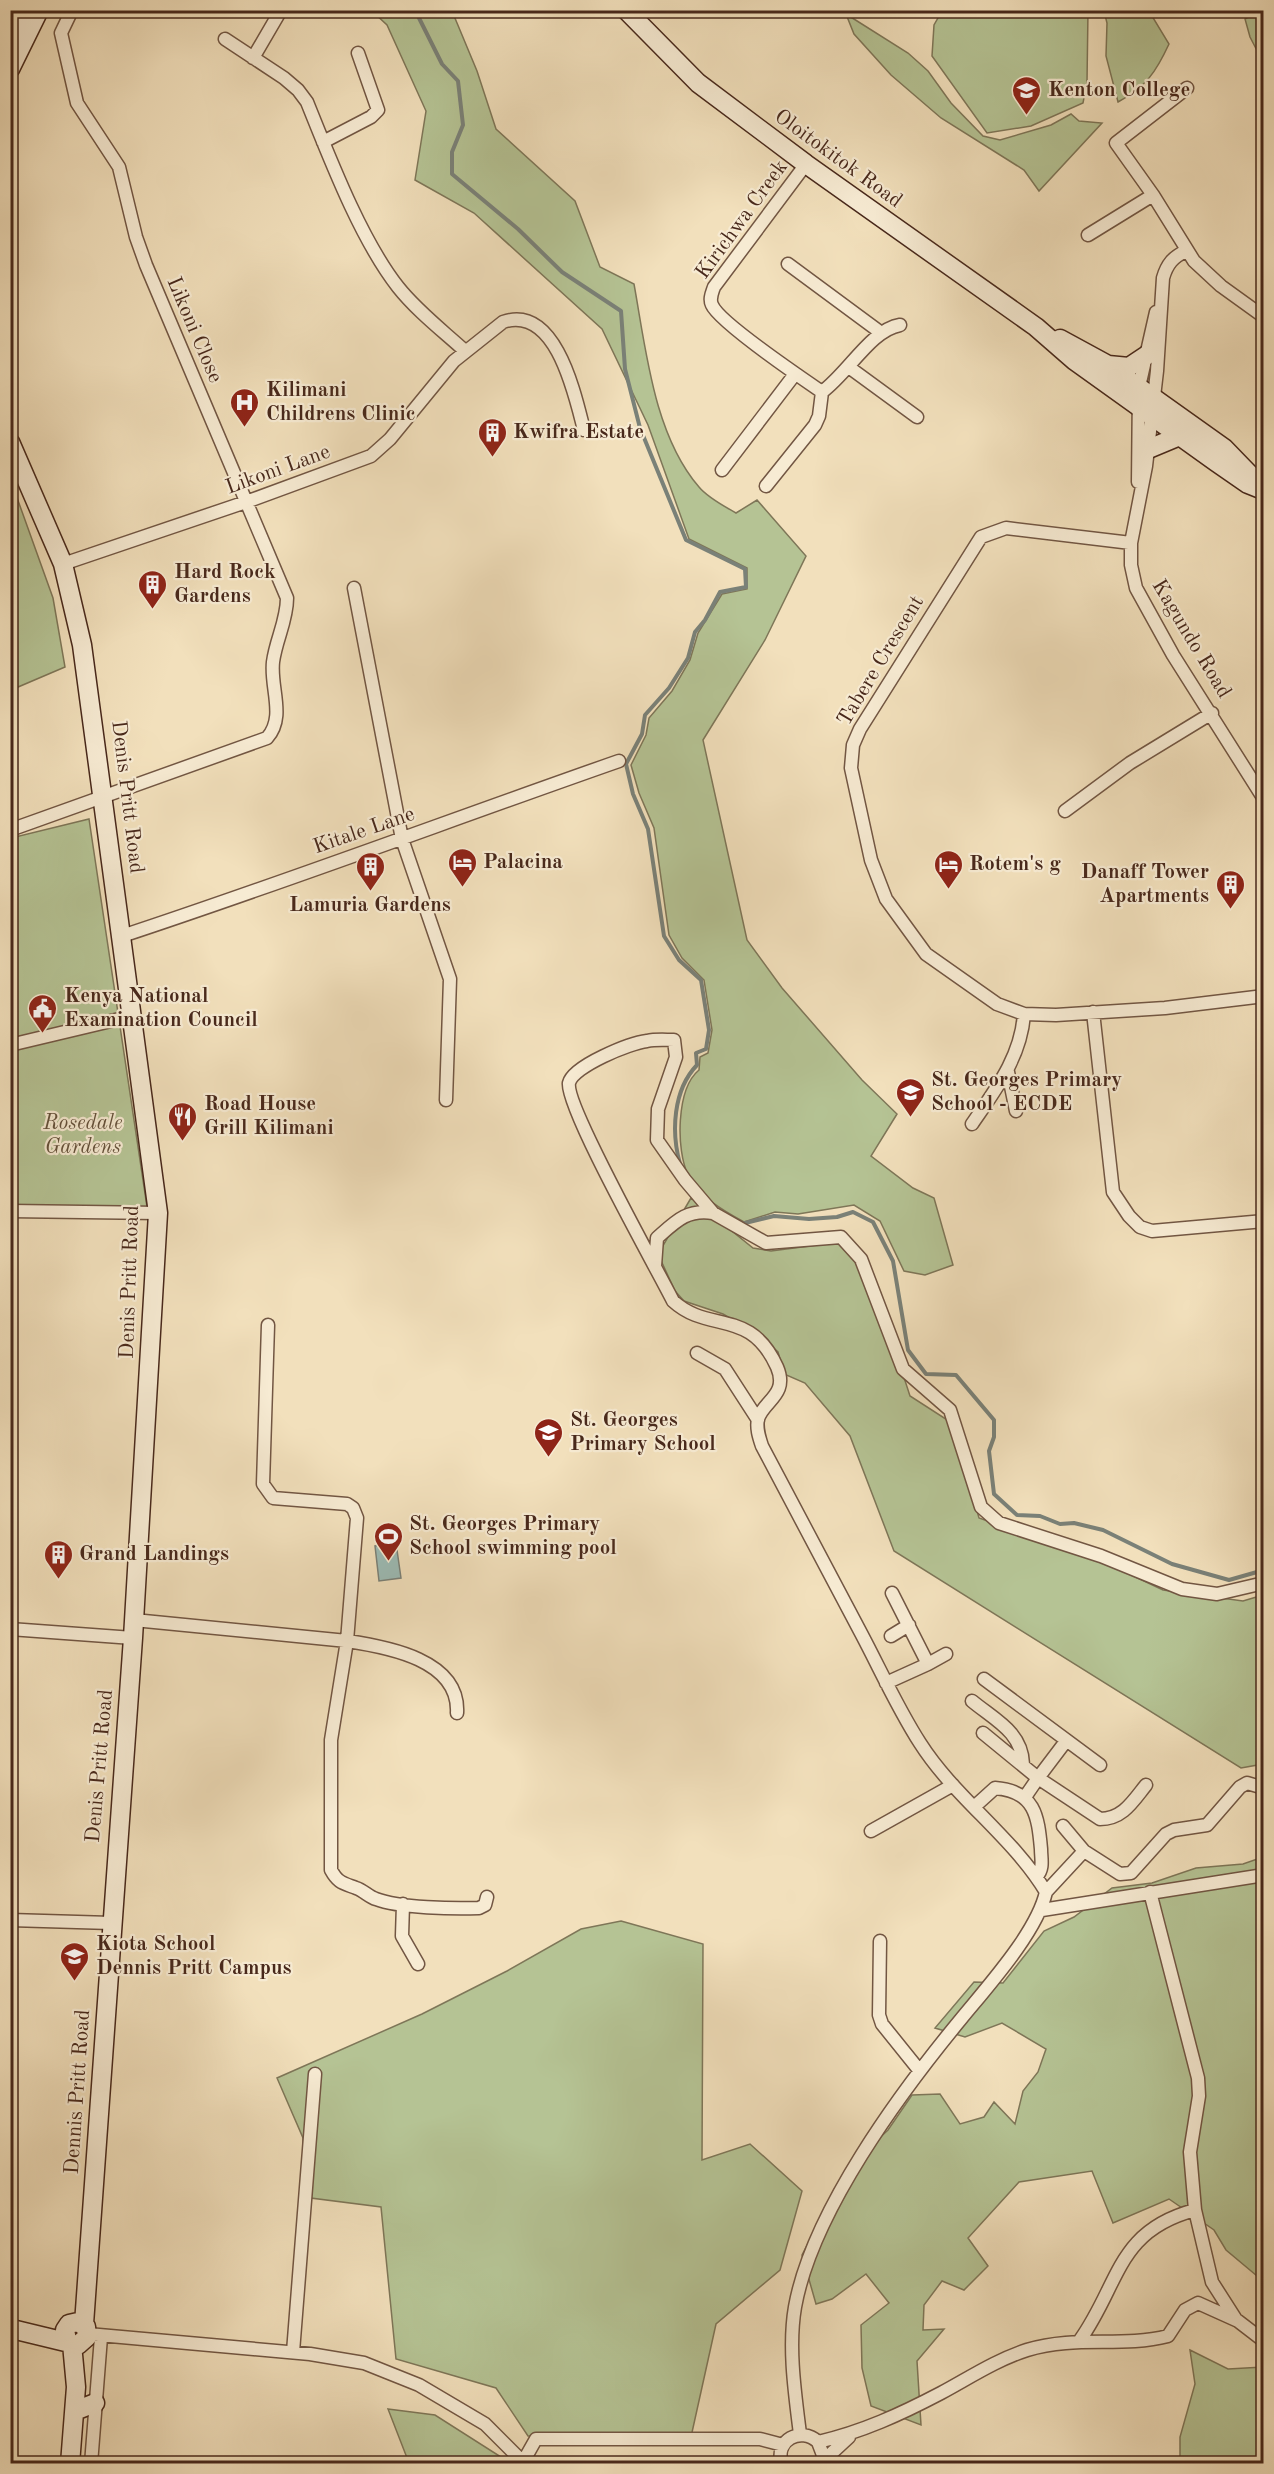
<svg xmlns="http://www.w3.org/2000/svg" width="1274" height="2474" viewBox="0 0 1274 2474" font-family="'Old Standard TT',serif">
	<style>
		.green { fill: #b5c394; stroke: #7e7658; stroke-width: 1.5 }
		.water { fill: #9cbcb6; stroke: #7a8178; stroke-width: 1.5 }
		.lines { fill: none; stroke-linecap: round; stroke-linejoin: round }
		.stream { stroke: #7a8178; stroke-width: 4 }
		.street-casing { stroke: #725643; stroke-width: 15 }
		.secondary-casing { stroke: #48281b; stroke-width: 21 }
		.street { stroke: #f7ebd3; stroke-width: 12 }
		.secondary { stroke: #f7ebd3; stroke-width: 18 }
		.labels { text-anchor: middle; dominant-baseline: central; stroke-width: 4.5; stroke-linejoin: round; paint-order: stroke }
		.poi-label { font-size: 21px; font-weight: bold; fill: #48281b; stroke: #f7ebd3; text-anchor: start }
		.street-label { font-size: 21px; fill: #48281b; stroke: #f7ebd3 }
		.park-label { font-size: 21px; font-style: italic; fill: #634f39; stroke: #f7ebd3 }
	</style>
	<rect width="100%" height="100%" fill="#f2e0bc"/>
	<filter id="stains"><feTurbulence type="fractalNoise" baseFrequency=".00333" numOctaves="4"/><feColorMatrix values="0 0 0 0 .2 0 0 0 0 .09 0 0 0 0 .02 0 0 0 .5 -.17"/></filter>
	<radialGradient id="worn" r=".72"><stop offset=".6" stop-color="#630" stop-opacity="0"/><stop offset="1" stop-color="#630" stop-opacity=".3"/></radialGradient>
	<path class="green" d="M372 11H452L477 71 496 129 575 201 600 267 634 284C646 350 654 435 699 487 708 498 724 506 736 513L757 500 806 556 765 640 703 740 747 940 782 988 862 1080 897 1114 871 1156 913 1188 934 1198 953 1265 925 1275 904 1271 880 1221 854 1205 798 1214 775 1212 744 1222C724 1211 699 1197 688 1175 676 1150 676 1089 699 1070L700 1057 708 1053 712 1030 704 980 682 958 669 935 654 828 639 793 631 765 646 735 649 718 672 691 690 660 698 633 722 594 747 589V568L689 539 648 425 602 329 474 213 415 180 426 111 387 25Z
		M942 11H1088L1087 82 1083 103 1031 126 987 133 932 56 934 25Z
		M1104 11H1149L1169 44C1156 72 1146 87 1118 102L1106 56 1107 23Z
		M1258 12 1263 28V62L1250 37 1245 19Z
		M846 14 908 53 928 71 951 103 983 136 1000 140 1051 125 1071 114 1079 121 1102 123 1039 191 1024 170 941 118 891 75 854 34Z
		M11 481 53 598 65 667 11 690Z
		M89 819 147 1207H11V838Z
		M691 1198 753 1248 771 1251 841 1242 853 1250 888 1328 910 1396 952 1423 979 1518 1106 1563 1163 1590 1243 1601 1263 1595V1764L1241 1768 894 1551 850 1436 805 1383 784 1374 778 1352 758 1334 723 1314 684 1301 675 1291 658 1254Z
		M1263 1857V2281L1226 2250 1214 2230 1169 2199 1113 2223 1092 2171 1019 2182 968 2238 988 2266 964 2290 942 2281 924 2305 923 2330 944 2329 917 2361 921 2425 871 2406 862 2368 861 2325 889 2303 866 2274 832 2299 816 2304 802 2255 847 2168 888 2130 912 2095 940 2094 960 2124 984 2117 994 2102 1015 2124 1023 2091 1038 2072 1046 2049 1002 2023 965 2037 935 2028 974 1982 1003 1983 1044 1931 1074 1917 1112 1888 1152 1883 1196 1868 1243 1864Z
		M621 1921 703 1944 702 2160 750 2144 802 2191 780 2270 716 2324 691 2437 528 2436 496 2388 396 2359 381 2207 303 2197V2138L277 2078 422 2014 507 1971 581 1929Z
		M1190 2350 1228 2369 1263 2367V2463H1180V2437L1195 2384Z
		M388 2409 435 2415 501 2457 465 2461V2463H409Z"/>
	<path class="water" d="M396 1543 401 1578 379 1581 375 1546Z"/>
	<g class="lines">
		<path class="stream" d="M415 10 442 64 458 81 463 125 452 152V174L518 229 562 272 621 311 625 369 640 428 686 540 745 569 746 587 720 592 705 620 695 632 688 658 669 688 645 715 642 734 626 764 633 794 648 829 664 936 679 960 701 980 709 1030 706 1049 696 1053 697 1065C673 1090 671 1132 680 1164
			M741 1224 774 1216 809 1219 837 1217 853 1212 873 1222 893 1261 908 1350 926 1374 956 1375 994 1420V1437L989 1451 994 1494 1017 1515 1040 1516 1060 1524 1074 1523 1103 1530 1172 1564 1229 1580 1264 1570"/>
		<defs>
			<path id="street" d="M225 39 284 78 298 90 307 102C330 159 361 240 398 287 417 311 443 331 465 351
				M253 58 281 10
				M323 142 371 117 378 110 358 53
				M806 164 714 287C712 293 709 299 712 305 719 322 803 379 822 392 849 372 871 330 900 325
				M1153 195 1116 143 1187 88
				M1088 235 1153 195 1194 261 1221 286 1264 317
				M1186 251C1173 257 1167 264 1163 278L1157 371 1146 466 1131 543V565L1136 588 1173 655 1264 799
				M788 264 880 332
				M850 368 917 417
				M722 470 795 374
				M1138 482 1139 387 1156 312
				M766 486 815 425 819 416 822 392
				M1131 543 1006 528 981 537 860 729 853 745 851 768 871 860 886 899 926 954 997 1004 1024 1014 1056 1015 1165 1008 1264 996
				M63 564 246 502 371 456 390 439 454 361 503 322C556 304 575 395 584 430
				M354 588 402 839 450 979 446 1100
				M1065 811 1130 763 1212 713
				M10 830 267 738C286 717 270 688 273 662 276 639 287 621 287 598L146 265 136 237 119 167 77 103 61 33 72 10
				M122 936C289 881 453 819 619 761
				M1093 1012 1113 1192 1129 1216 1140 1227 1152 1231 1264 1221
				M10 1045 132 1016
				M1008 1072 1016 1111
				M972 1124C996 1089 1021 1057 1024 1014
				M10 1211 158 1213
				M655 1266 657 1238C676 1221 687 1209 713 1213
				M697 1353 725 1369 758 1420
				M892 1593 928 1664 946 1654
				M134 1620 347 1641 357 1518 353 1508 347 1504 273 1498 263 1484 268 1325
				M10 1629 133 1638
				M891 1636 909 1625
				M984 1679 1100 1765
				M886 1683 928 1664
				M972 1701C995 1720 1022 1732 1023 1764
				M457 1713C460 1660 388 1647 347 1641L331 1740V1870C338 1883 343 1883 356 1888 363 1890 369 1897 376 1899 399 1908 455 1909 479 1908L485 1905 487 1897
				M983 1733 1038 1778 1066 1741
				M1025 1797 1038 1778 1100 1819C1123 1819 1133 1801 1146 1785
				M974 1807 995 1788C1035 1791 1038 1816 1041 1849 1041 1859 1044 1868 1037 1876
				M1063 1826 1084 1851
				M871 1831 953 1785
				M1046 1892 1084 1851 1120 1874 1131 1873 1166 1834 1174 1830 1207 1825 1240 1787 1247 1783 1264 1788
				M1150 1892 1198 2078 1199 2096 1190 2152 1195 2210 1212 2282 1235 2318
				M403 1904 402 1936 418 1964
				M1042 1910 1264 1875
				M10 1920 111 1923
				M880 1941 879 2015 882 2024 919 2070
				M88 2334 310 2354 364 2363 419 2385 485 2424 523 2462 536 2439H760L783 2445
				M1080 2340C1120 2284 1116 2231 1195 2210
				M293 2352 315 2074
				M800 2434C795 2394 788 2347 795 2307 812 2212 900 2093 961 2019 988 1986 1037 1932 1046 1892 1012 1836 955 1798 920 1743 898 1709 881 1671 862 1635 828 1572 795 1509 762 1446 759 1437 756 1428 758 1419 763 1401 789 1395 777 1367 750 1307 709 1334 673 1301 657 1269 565 1106 569 1083 573 1066 630 1043 647 1041 656 1039 665 1040 674 1040L676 1057 658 1109 657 1140 685 1180 713 1213 766 1243 841 1237 861 1259 903 1369 950 1410 981 1507 999 1523 1101 1556 1182 1589 1217 1594 1264 1583
				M818 2442C862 2432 901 2414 941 2393 969 2378 996 2360 1027 2350 1077 2335 1121 2348 1168 2336L1185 2310 1198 2303 1238 2321 1264 2341
				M822 2462 849 2437
				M91 2464 101 2337
				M782 2464C774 2440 801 2426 818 2442L823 2455 821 2464"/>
			<path id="secondary" d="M626 10 698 83 806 164 1036 327 1075 361 1216 462 1248 484 1263 490
				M10 40 25 10
				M10 69 39 10
				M1060 339 1106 364 1224 448 1255 480
				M1108 365 1129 367 1147 355
				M10 442 63 564 82 645 158 1213 133 1638 84 2324
				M1146 450 1182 435
				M16 2330 78 2345 87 2337 86 2327 78 2322 69 2324 65 2330 67 2340
				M75 2411 95 2403
				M70 2464 76 2387 72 2344"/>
		</defs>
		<use href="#street" class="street-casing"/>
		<use href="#secondary" class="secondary-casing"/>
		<use href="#street" class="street"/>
		<use href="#secondary" class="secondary"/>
	</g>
	<defs>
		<symbol id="university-pin" viewBox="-11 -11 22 30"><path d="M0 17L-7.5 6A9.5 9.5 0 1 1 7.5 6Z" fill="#8f2418" stroke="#f7ebd3"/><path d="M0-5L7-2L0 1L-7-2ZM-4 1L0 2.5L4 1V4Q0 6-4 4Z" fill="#fff"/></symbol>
		<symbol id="hospital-pin" viewBox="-11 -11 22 30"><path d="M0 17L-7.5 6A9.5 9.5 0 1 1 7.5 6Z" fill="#8f2418" stroke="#f7ebd3"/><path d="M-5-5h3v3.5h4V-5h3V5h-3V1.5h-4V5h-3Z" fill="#fff"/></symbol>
		<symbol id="building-pin" viewBox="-11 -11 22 30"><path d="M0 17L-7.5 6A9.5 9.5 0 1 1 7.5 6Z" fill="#8f2418" stroke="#f7ebd3"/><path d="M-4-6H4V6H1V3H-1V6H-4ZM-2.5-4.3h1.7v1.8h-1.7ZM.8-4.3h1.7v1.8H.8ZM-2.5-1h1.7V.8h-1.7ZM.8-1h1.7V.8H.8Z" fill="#fff"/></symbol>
		<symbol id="hotel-pin" viewBox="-11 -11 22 30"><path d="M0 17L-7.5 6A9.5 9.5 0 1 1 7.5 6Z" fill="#8f2418" stroke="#f7ebd3"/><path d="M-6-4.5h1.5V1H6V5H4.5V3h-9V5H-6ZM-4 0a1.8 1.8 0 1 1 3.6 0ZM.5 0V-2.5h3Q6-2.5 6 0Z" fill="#fff"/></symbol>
		<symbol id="civic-pin" viewBox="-11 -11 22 30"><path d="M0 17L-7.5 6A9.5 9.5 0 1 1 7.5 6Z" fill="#8f2418" stroke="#f7ebd3"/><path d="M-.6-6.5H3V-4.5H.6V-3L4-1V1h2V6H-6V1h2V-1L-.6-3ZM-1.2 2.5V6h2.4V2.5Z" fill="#fff"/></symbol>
		<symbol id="school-pin" viewBox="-11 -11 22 30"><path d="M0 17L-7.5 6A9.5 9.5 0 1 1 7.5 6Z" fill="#8f2418" stroke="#f7ebd3"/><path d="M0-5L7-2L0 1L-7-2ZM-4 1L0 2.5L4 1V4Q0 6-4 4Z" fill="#fff"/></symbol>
		<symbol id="restaurant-pin" viewBox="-11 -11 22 30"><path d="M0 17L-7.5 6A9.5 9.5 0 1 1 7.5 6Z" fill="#8f2418" stroke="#f7ebd3"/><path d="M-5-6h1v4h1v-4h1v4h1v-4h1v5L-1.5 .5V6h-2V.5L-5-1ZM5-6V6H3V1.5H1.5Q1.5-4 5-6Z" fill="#fff"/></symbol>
		<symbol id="stadium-pin" viewBox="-11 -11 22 30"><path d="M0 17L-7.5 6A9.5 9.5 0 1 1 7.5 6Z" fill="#8f2418" stroke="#f7ebd3"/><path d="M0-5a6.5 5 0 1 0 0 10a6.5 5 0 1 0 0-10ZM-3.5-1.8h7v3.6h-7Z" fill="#fff"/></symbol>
	</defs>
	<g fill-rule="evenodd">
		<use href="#university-pin" x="1010" y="74" width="33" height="45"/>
		<use href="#hospital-pin" x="228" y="386" width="33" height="45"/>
		<use href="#building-pin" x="476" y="416" width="33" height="45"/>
		<use href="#building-pin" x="136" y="568" width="33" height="45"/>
		<use href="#hotel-pin" x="446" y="846" width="33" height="45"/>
		<use href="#hotel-pin" x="932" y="848" width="33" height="45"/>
		<use href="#building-pin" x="354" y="850" width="33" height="45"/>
		<use href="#building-pin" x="1214" y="868" width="33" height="45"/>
		<use href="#civic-pin" x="26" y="992" width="33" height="45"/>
		<use href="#school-pin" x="894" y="1076" width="33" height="45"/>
		<use href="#restaurant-pin" x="166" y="1100" width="33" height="45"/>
		<use href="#school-pin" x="532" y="1416" width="33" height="45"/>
		<use href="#stadium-pin" x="372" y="1520" width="33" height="45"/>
		<use href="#building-pin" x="42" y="1538" width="33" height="45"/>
		<use href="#school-pin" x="58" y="1940" width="33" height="45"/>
	</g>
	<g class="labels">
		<g class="poi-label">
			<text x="1048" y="90">Kenton College</text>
			<text x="266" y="390">Kilimani<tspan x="266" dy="24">Childrens Clinic</tspan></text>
			<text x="513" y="432">Kwifra Estate</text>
			<text x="174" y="572">Hard Rock<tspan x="174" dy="24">Gardens</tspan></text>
			<text x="483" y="862">Palacina</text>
			<text x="969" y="864">Rotem's g</text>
			<text x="1209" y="872" text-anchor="end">Danaff Tower<tspan x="1209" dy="24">Apartments</tspan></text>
			<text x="370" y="905" text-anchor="middle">Lamuria Gardens</text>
			<text x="64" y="996">Kenya National<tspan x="64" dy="24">Examination Council</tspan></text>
			<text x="931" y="1080">St. Georges Primary<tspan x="931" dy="24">School - ECDE</tspan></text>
			<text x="204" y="1104">Road House<tspan x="204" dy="24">Grill Kilimani</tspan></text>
			<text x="570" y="1420">St. Georges<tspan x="570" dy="24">Primary School</tspan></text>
			<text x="409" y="1524">St. Georges Primary<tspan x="409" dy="24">School swimming pool</tspan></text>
			<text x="79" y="1554">Grand Landings</text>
			<text x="96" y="1944">Kiota School<tspan x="96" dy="24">Dennis Pritt Campus</tspan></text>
		</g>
		<g class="street-label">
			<text transform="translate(838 159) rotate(36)">Oloitokitok Road</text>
			<text transform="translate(742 220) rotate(-54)">Kirichwa Creek</text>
			<text transform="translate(194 330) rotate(67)">Likoni Close</text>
			<text transform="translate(278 470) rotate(-20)">Likoni Lane</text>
			<text transform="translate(1191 639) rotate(59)">Kagundo Road</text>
			<text transform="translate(881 661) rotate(-59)">Tabere Crescent</text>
			<text transform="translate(127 797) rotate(83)">Denis Pritt Road</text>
			<text transform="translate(364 831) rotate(-19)">Kitale Lane</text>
			<text transform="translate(130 1282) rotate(-88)">Denis Pritt Road</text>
			<text transform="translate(100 1766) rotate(-85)">Denis Pritt Road</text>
			<text transform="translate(78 2092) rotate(-86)">Dennis Pritt Road</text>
		</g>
		<g class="park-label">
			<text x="83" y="1123">Rosedale<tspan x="83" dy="24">Gardens</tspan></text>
		</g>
	</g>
	<rect width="1274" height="2474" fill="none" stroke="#f2e0bc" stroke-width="36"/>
	<rect x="12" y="12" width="1250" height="2450" fill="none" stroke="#48281b" stroke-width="3"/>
	<rect x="18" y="18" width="1238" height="2438" fill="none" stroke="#48281b" stroke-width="1.5"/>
	<rect width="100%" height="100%" filter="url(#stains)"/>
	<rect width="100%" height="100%" fill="url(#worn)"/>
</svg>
